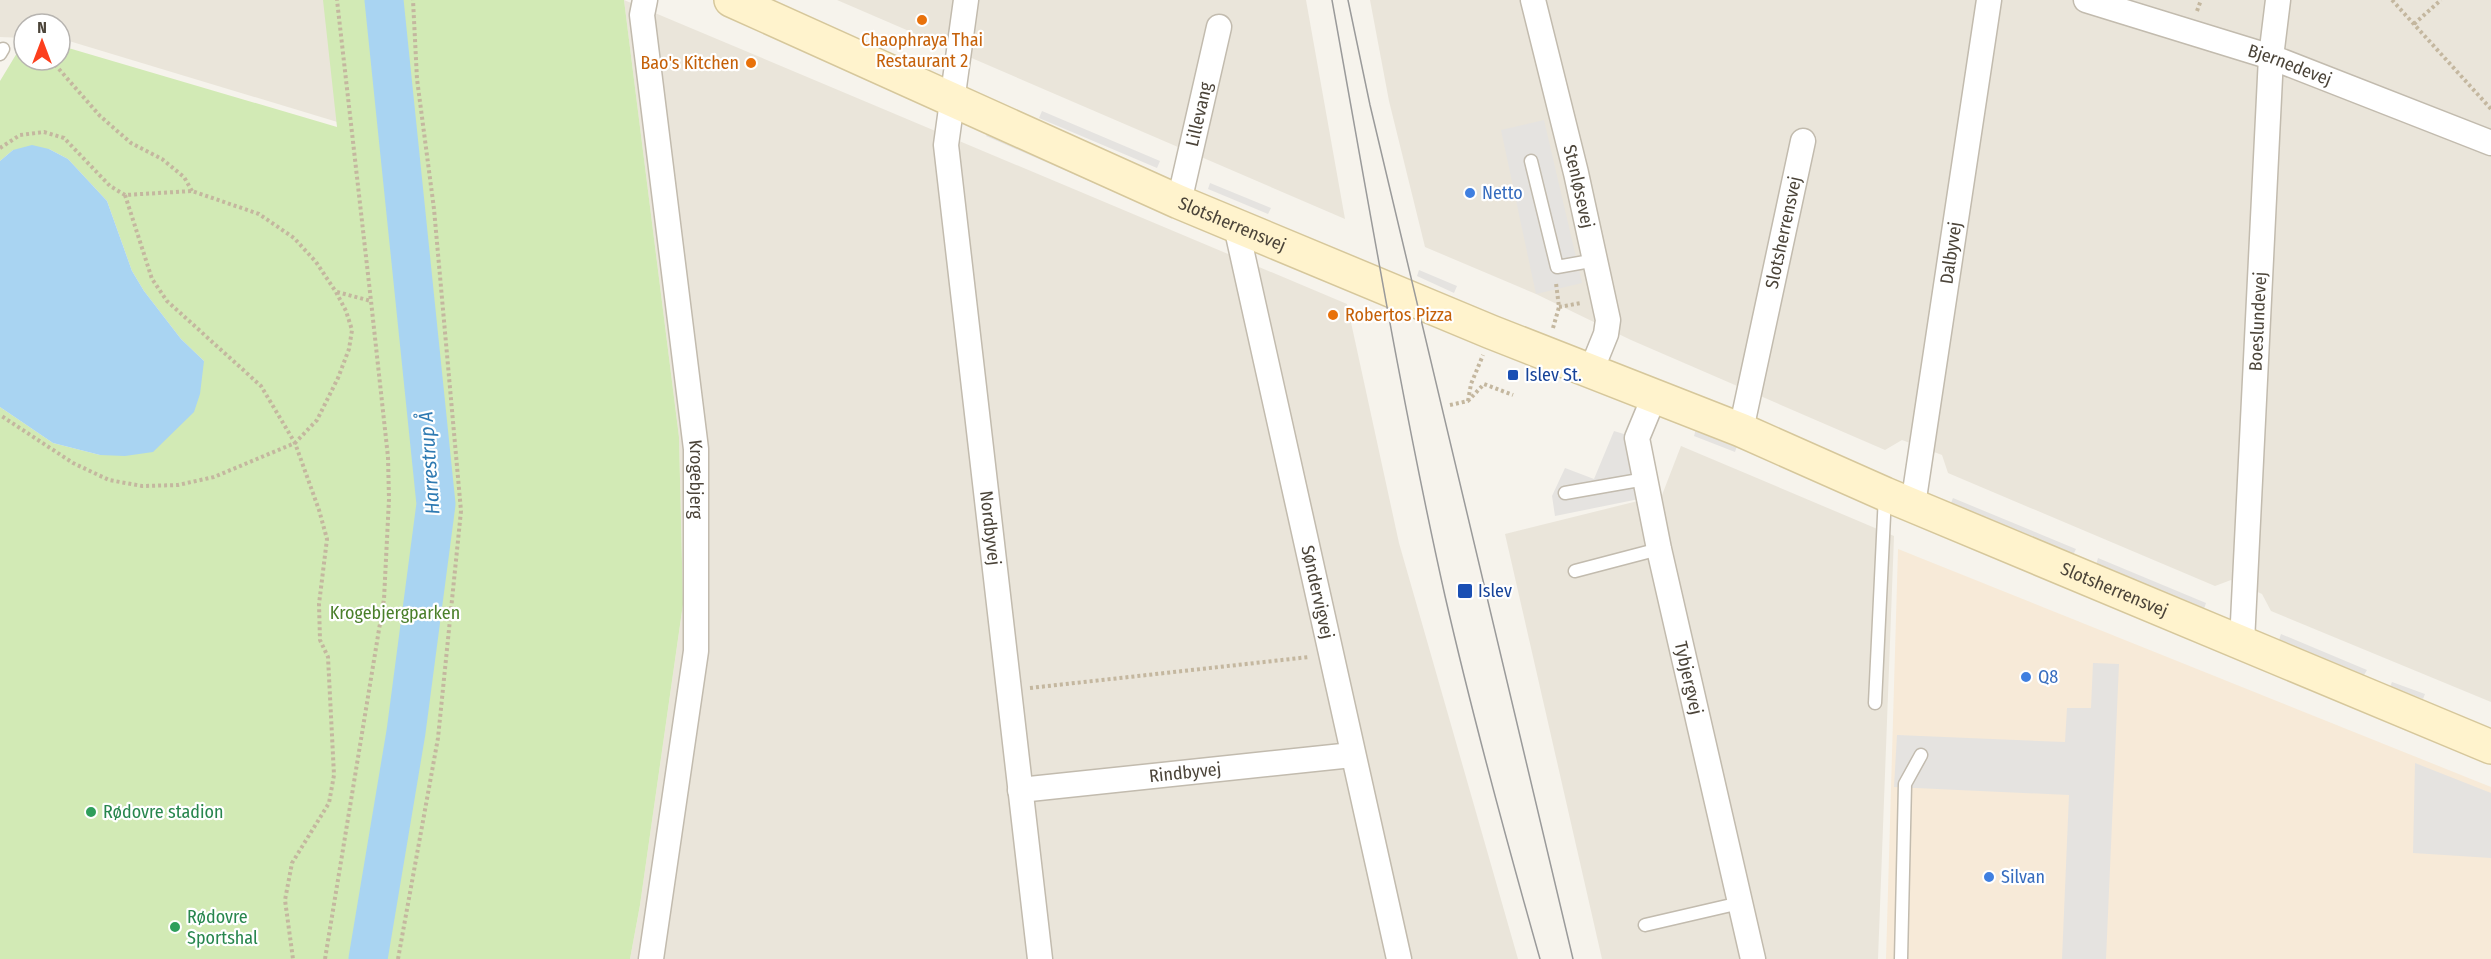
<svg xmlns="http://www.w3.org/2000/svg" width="2491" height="959" viewBox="0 0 2491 959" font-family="'Fira Sans Condensed',sans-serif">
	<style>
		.residential { fill: #eae5da }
		.commercial { fill: #f7ead8 }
		.green { fill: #d2eab5 }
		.parking { fill: #e5e3e0 }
		.water { fill: #a9d4f2 }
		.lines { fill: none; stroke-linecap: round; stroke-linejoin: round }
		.river { stroke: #a9d4f2; stroke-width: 39 }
		.lane-casing { stroke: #c2bbae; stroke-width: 15 }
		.street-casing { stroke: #c2bbae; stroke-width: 27 }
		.secondary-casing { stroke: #d6c79b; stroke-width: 36 }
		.path { stroke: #c4b79f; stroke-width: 4; stroke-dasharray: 3 3; stroke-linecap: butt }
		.lane { stroke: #fff; stroke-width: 12 }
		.street { stroke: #fff; stroke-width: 24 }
		.secondary { stroke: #fff3cd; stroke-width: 33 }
		.tram { stroke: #9a9a9a; stroke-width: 1.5 }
		.food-dot { fill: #e8710a; stroke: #fff; stroke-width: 2 }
		.shop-dot { fill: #3f7fe0; stroke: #fff; stroke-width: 2 }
		.transit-dot { fill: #1a4fb4; stroke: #fff; stroke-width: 2 }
		.leisure-dot { fill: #2e9e5b; stroke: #fff; stroke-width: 2 }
		.labels { text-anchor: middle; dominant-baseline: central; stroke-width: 4.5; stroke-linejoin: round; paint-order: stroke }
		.food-label { font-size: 18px; fill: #c56008; stroke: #fff }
		.street-label { font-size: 18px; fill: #4b4439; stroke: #fff }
		.shop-label { font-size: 18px; fill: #366cbe; stroke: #fff; text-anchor: start }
		.transit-label { font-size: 18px; fill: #164399; stroke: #fff; text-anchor: start }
		.park-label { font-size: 18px; fill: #4a7f2a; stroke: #fff }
		.leisure-label { font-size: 18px; fill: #27864d; stroke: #fff; text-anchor: start }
		.water-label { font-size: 20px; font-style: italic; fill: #2e7ab2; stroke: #fff }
	</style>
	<rect width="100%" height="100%" fill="#f6f3ec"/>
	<path class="residential" d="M0 0H326L344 124 69 41 60 40V24H24V38L0 37Z
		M624 0 1347 304 1399 543 1518 959H630L640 905 683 604 679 437Z
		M837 0H1306L1345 219Z
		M1370 0H2491V702L2271 611 2262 594 2231 580 2215 586 1948 473 1942 455 1902 440 1885 450 1631 340 1536 294 1425 247 1389 101Z
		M1681 446 1894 536 1878 959H1602L1505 534 1662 495Z"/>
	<path class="commercial" d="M1898 549 2491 787V959H1886Z"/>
	<path class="green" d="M323 0H624L679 437 683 604 640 905 630 959H0V407L53 443 100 455 204 361 181 339 144 291 132 271 107 201 68 159 49 149 13 150 0 161V81L23 43 24 60H60V47H65L337 127Z"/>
	<path class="parking" d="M1042 111 1160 161 1157 168 1039 118Z
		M1544 120 1582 283 1536 294 1501 130Z
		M989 131 1146 199 1144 205 986 136Z
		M1210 183 1271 208 1268 214 1208 189Z
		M1419 270 1457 286 1454 293 1417 276Z
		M1696 429 1737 446 1735 452 1694 436Z
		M1614 431 1637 438 1649 497 1555 516 1552 496 1565 468 1594 479Z
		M1953 498 2076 549 2073 555 1951 503Z
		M2098 558 2206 603 2204 609 2096 565Z
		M2281 634 2367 670 2364 675 2279 640Z
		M2093 663 2119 664 2106 959H2062L2069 795 1894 787 1897 735 2065 742 2067 708H2091Z
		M2392 682 2425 694 2423 699 2390 687Z
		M2415 763 2491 793V858L2413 853Z"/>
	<path class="water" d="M32 145 49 149 68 159 107 201 132 271 144 291 181 339 204 361 200 394 194 412 153 452 125 456 100 455 53 443 0 407V161L13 150Z"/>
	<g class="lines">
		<path class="river" d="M368 959 406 732 436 504 384 0"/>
		<defs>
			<path id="lane" d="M0 54 3 49
				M1531 161 1557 267 1596 260
				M1565 493 1645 479
				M1575 571 1659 549
				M1875 703 1885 495
				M1645 925 1740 903
				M1901 959 1905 784 1921 755"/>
			<g id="street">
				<path id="s1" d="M645 0 642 15 696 449V651L651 959"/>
				<path id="s2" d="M966 0 946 145 1040 959"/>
				<path id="s3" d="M1533 0 1576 173 1608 320 1606 334 1591 371"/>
				<path id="s4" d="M2086 0 2271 57 2491 143"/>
				<path id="s5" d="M1179 202 1219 27"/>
				<path id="s6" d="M1236 226 1399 959"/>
				<path id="s7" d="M1654 397 1637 438 1659 549 1753 959"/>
				<path id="s8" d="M1741 430 1803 141"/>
				<path id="s9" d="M1913 505 1989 0"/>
				<path id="s10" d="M2242 642 2271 57 2278 0"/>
				<path id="s11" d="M1020 790 1352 755"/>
			</g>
			<g id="secondary">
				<path id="s12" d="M731 0 1179 202 1491 332 1741 430 1885 494 2491 747"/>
			</g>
		</defs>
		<use href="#lane" class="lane-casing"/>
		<use href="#street" class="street-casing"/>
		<use href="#secondary" class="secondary-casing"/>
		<path class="path" d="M2392 0 2491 109
			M2197 11 2201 0
			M2414 24 2441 0
			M51 60 100 116 131 143 162 159 184 177 192 191
			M0 148 20 135 44 132 64 138 110 186 125 195 192 191 259 214 294 238 316 262 336 292 346 311 352 330 349 349 338 378 317 420 295 443 214 477 178 485 142 486 109 480 73 463 0 415
			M125 195 152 279 167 301 261 386 295 443 319 510 327 539 319 604 320 640 328 657 334 775 329 803 292 863 285 900 293 959
			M337 292 371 301
			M1559 307 1581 303
			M1553 328 1559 307 1556 283
			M1468 401 1471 384 1483 355
			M1450 405 1468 401 1484 384 1513 395
			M1030 688 1309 657
			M325 959 384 599 389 499 388 457 371 301 337 0
			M398 959 438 738 461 511 434 209 417 79 413 0"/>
		<use href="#lane" class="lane"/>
		<use href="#street" class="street"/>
		<use href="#secondary" class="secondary"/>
		<path class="tram" d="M1332 0C1368 199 1401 399 1445 596 1473 718 1506 839 1540 959
			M1348 0 1370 105 1573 959"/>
	</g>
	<g class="food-dot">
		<circle cx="922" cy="20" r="6"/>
		<circle cx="751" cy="63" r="6"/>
		<circle cx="1333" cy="315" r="6"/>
	</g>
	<g class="shop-dot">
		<circle cx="1470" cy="193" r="6"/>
		<circle cx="2026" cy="677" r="6"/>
		<circle cx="1989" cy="877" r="6"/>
	</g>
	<g class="transit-dot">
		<rect x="1507" y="369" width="12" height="12" rx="3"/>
		<rect x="1457" y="583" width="16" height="16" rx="3"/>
	</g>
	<g class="leisure-dot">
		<circle cx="91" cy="812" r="6"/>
		<circle cx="175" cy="927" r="6"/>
	</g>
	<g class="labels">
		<g class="food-label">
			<text x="922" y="40">Chaophraya Thai<tspan x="922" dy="21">Restaurant 2</tspan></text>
			<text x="739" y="63" text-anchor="end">Bao's Kitchen</text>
			<text x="1345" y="315" text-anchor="start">Robertos Pizza</text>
		</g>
		<g class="street-label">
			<text stroke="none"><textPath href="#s4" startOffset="214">Bjernedevej</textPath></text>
			<text stroke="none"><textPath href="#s5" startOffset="90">Lillevang</textPath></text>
			<text stroke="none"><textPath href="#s3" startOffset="192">Stenløsevej</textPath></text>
			<text stroke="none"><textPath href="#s12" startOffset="549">Slotsherrensvej</textPath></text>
			<text stroke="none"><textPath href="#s8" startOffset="202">Slotsherrensvej</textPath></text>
			<text stroke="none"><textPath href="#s9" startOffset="255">Dalbyvej</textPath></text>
			<text stroke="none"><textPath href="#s10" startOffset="321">Boeslundevej</textPath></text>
			<text stroke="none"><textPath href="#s1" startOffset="483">Krogebjerg</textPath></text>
			<text stroke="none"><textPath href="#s2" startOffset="532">Nordbyvej</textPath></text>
			<text stroke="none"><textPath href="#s12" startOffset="1504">Slotsherrensvej</textPath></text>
			<text stroke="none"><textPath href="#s6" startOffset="375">Søndervigvej</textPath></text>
			<text stroke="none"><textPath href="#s7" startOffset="290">Tybjergvej</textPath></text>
			<text stroke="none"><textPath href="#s11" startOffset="166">Rindbyvej</textPath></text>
		</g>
		<g class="shop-label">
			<text x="1482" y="193">Netto</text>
			<text x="2038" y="677">Q8</text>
			<text x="2001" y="877">Silvan</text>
		</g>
		<g class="transit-label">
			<text x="1525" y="375">Islev St.</text>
			<text x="1478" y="591">Islev</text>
		</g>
		<g class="park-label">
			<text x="395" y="613">Krogebjergparken</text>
		</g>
		<g class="leisure-label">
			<text x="103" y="812">Rødovre stadion</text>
			<text x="187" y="917">Rødovre<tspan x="187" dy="21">Sportshal</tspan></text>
		</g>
		<g class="water-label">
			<text transform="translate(429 463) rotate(-94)">Harrestrup Å</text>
		</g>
	</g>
	<g transform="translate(42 42)"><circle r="28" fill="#ffffff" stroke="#b7b4b0" stroke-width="1.5"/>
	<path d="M0-4.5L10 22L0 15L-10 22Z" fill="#fc3f1d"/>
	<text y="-9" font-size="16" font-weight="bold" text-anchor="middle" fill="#4b4439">N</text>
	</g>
</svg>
